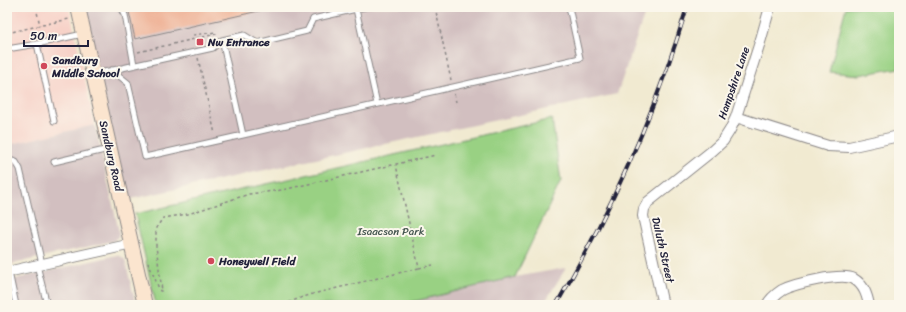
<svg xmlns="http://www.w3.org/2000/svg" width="906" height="312" viewBox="0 0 906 312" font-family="Sriracha,sans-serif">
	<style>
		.built { fill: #f7d1c7 }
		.industrial { fill: #d2bfc0 }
		.green { fill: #99d183; stroke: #5e7a5f }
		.building { fill: #eda88a }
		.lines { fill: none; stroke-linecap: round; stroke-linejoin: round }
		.lane-casing { stroke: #8a8686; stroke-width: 7 }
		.street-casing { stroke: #8a8686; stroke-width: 12 }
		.secondary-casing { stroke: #8a8686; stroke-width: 16 }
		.path { stroke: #8a8686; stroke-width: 1.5; stroke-dasharray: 3 3; stroke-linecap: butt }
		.lane { stroke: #fff; stroke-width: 5 }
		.street { stroke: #fff; stroke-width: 10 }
		.secondary { stroke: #fbe5cf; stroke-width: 14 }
		.rail-casing { stroke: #22223b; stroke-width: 4 }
		.rail { stroke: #fbf7ec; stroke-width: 2.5; stroke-dasharray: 8; stroke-linecap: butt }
		.poi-dot { fill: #d1495b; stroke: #fbf7ec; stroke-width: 1.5 }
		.labels { text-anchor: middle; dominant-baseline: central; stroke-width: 4; stroke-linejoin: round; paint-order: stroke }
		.poi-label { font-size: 11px; font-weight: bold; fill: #22223b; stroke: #fbf7ec; text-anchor: start }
		.street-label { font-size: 11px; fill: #22223b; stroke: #fbf7ec }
		.park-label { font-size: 11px; fill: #465751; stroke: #fbf7ec }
	</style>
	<rect width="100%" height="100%" fill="#fbf7ec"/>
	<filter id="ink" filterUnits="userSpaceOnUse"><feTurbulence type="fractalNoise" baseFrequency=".025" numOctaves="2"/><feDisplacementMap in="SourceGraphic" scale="8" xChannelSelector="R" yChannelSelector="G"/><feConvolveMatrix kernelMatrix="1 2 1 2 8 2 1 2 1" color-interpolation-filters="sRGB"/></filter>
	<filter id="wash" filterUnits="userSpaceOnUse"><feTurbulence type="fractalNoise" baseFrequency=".012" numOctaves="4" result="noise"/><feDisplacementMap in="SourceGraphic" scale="16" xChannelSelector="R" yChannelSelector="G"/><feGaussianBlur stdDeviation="0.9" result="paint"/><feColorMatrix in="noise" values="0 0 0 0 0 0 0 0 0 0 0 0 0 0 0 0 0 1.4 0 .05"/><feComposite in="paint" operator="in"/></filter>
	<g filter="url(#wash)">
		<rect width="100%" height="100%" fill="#f1ead1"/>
		<path class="built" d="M7 7H69L95 125 7 145Z"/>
		<path class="industrial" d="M83 7H647L617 94 126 200Z
			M95 125 119 232 118 237 113 241 7 265V145Z
			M117 255 122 257 125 260 136 305H7V281Z
			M566 268 543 305H399L515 277Z"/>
		<path class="green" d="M846 7H899V68L859 75 829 72Z
			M552 119 561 181 515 277 399 305H156L135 214Z"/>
		<g id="blocks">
			<path class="building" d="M128 7H262L263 10 135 39Z"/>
		</g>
	</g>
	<g filter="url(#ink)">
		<use href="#blocks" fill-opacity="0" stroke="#8a8686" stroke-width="1"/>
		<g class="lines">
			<defs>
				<path id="lane" d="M121 7 125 15 134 65
					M356 9 377 104
					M37 44 54 121
					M7 49 37 44 83 34
					M112 70 128 83 145 157 243 135 222 40
					M95 74 213 48 222 40 244 35 257 43 307 31 313 19 365 7
					M243 135 580 58 569 7
					M54 162 109 149
					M7 163 13 161 16 162 20 169 42 264
					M37 265 47 305
					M9 272 16 305"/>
				<path id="street" d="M736 117 828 146 849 147 899 136
					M7 272 132 244
					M663 305 643 216 644 209 648 202 712 151 723 141 730 130 736 117 761 39 770 7
					M767 305C770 299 776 294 782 290 794 284 842 272 854 279 864 285 867 295 869 305"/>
				<path id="secondary" d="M78 7 145 305"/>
			</defs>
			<use href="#lane" class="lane-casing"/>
			<use href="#street" class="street-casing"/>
			<use href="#secondary" class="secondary-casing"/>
			<path class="path" d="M36 7 40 26
				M435 7 451 80
				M7 33 69 19
				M138 52 216 34V32L193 35
				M198 58 215 134
				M454 94 456 102
				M148 262 160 291H162L156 246V228L163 218 188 214 249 194 282 190 436 155
				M419 268 433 265
				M283 305 300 298 313 294 419 268 396 165"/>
			<use href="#lane" class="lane"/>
			<use href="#street" class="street"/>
			<use href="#secondary" class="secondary"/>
			<defs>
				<path id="rail" d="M556 305C611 211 656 111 687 7"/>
			</defs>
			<use href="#rail" class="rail-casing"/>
			<use href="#rail" class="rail"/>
		</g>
	</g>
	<g class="poi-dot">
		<rect x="196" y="38" width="8" height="8" rx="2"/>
		<circle cx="44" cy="66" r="4"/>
		<circle cx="211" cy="261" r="4"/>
	</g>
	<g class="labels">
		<g class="poi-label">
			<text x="208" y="42">Nw Entrance</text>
			<text x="52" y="60">Sandburg<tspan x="52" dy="13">Middle School</tspan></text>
			<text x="219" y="261">Honeywell Field</text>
		</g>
		<g class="street-label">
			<text transform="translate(734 83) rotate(-71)">Hampshire Lane</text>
			<text transform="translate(111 156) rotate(77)">Sandburg Road</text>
			<text transform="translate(663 250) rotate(77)">Duluth Street</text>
		</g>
		<g class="park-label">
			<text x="391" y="231">Isaacson Park</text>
		</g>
	</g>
	<rect width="906" height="312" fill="none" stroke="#fbf7ec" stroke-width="24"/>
	<path d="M24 40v6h64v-6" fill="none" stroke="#22223b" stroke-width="2"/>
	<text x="30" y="40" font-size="12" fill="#22223b" stroke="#fbf7ec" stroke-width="3" paint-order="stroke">50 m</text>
</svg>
